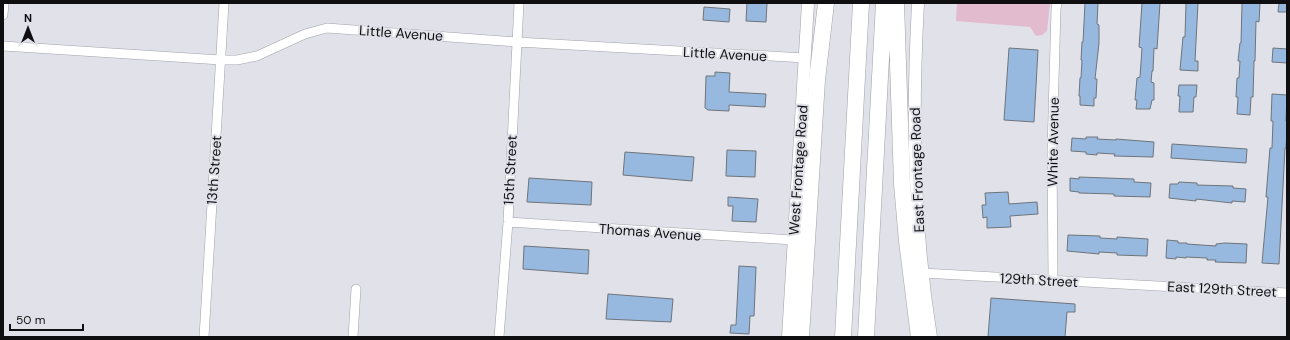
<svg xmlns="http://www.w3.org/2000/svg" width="1290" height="340" viewBox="0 0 1290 340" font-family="'DM Sans',sans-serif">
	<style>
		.green { fill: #e2bbce }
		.building { fill: #97b9df; stroke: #6f747a }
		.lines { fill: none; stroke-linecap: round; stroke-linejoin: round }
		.street-casing { stroke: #a0a1a8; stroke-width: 10 }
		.secondary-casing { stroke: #a0a1a8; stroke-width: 13 }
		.highway-casing { stroke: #a0a1a8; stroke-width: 17 }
		.street { stroke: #fff; stroke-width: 9 }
		.secondary { stroke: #fff; stroke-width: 12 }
		.highway { stroke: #fff; stroke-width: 16 }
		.labels { text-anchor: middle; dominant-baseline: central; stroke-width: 4; stroke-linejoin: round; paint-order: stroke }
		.street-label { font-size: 14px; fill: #0f0f12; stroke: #e1e1e9 }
	</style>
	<rect width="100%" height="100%" fill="#e1e1e9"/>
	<path class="green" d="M957 3H1050L1047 31 1042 35 1036 36 1030 27 956 21Z"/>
	<path class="building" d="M747 3H767L766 22 746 21Z
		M1085 3H1098L1097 24 1099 25V43L1095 79H1097L1096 98H1094V106L1080 105V96H1079L1080 78H1081L1082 60H1081L1082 42H1083Z
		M1142 3H1160L1157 49 1154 48 1153 71H1152L1151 82 1154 83V100H1152L1150 109H1136L1137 100H1135L1137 78 1140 77 1142 48 1139 47Z
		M1186 3H1198L1195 61H1198V71L1180 70 1183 37H1185Z
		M1242 3H1260L1259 22 1256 21 1255 61H1254L1253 97H1251L1250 115 1237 114 1238 97H1236L1237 78H1239L1240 61H1238L1240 43H1241Z
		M1279 3H1287V12H1278Z
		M704 7 730 9 729 22 703 20Z
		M1009 48 1038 50 1034 122 1004 120Z
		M1273 48 1287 49V63L1272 62Z
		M715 72 730 73 729 92 766 94 765 107 729 105V111L708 110 705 108 706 76H715Z
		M1179 85H1197L1196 97H1194L1193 112H1179L1180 96H1178Z
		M1272 94 1287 95 1286 121H1287V132L1286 148H1285L1279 264 1262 263 1268 197H1266L1270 148H1272L1273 121H1271Z
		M1086 137H1098L1097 139 1116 140V139L1154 142 1153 157 1114 156 1115 154 1097 153V155L1086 154V152L1071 151 1072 138 1086 139Z
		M1172 144 1247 149 1246 163 1171 158Z
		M727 150 756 151 755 177 726 176Z
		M625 152 694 157 692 181 623 175Z
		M1079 177 1134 179V182L1151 183 1150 197 1114 196V194L1079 193V192L1070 191V178L1079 179Z
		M529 178 592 182 591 205 527 202Z
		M1179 182 1197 183V185L1233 186V188L1246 189 1245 202 1232 201V203L1196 199V201L1169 198 1170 184H1178Z
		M1008 192 1009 204 1037 202 1038 214 1010 216 1011 227 987 228V217L983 218 982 205H986L985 193Z
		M728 197 758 199 756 222 732 221 733 206H728Z
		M1068 235 1100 236V238L1117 239V237L1148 239 1147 256 1117 255V253L1099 252V254L1067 251Z
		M1167 240 1178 241V243H1187V244L1216 246V244L1225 243 1247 244 1246 263 1215 262 1216 260H1207V258L1186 257V258L1176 257V259L1166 258Z
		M524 246 589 250 588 274 523 269Z
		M739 266 756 267 754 316H750L749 334 730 333 731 325H736Z
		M608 294 673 299 671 322 606 319Z
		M991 298 1075 304V312H1067L1065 337H988Z"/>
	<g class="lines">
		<defs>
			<path id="street" d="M3 15 4 3
				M3 46 221 60H237L257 56 305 34 327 28 517 42 805 58
				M508 222 793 240
				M922 273 1287 293
				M1053 280 1052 151 1056 9 1057 3
				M204 337 224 3
				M353 337 356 289
				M499 337 508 222 519 3"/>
			<path id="secondary" d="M918 3C912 116 913 225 931 337
				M788 337 808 3"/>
			<path id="highway" d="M896 3 902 184 907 241 919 337
				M801 337 817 80 826 3
				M843 337 861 3
				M866 337 884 3"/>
		</defs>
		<use href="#street" class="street-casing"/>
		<use href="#secondary" class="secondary-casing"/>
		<use href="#highway" class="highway-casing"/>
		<use href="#street" class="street"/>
		<use href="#secondary" class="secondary"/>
		<use href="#highway" class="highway"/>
	</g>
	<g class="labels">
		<g class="street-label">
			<text transform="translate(401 33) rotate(4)">Little Avenue</text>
			<text transform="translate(725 54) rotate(3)">Little Avenue</text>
			<text transform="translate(1053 142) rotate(-89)">White Avenue</text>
			<text transform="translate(214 170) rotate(-86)">13th Street</text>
			<text transform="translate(510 170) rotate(-87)">15th Street</text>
			<text transform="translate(798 170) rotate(-86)">West Frontage Road</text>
			<text transform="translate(917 170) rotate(-92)">East Frontage Road</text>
			<text transform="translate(650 232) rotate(4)">Thomas Avenue</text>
			<text transform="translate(1039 280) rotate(3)">129th Street</text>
			<text transform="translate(1222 289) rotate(3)">East 129th Street</text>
		</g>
	</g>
	<rect width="1290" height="340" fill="none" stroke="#0f0f12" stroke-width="8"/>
	<g transform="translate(28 28)" stroke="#e1e1e9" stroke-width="3" paint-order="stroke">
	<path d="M0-3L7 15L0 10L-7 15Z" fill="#0f0f12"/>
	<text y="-6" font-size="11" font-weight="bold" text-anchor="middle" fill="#0f0f12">N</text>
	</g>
	<path d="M10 324v6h73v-6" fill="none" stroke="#0f0f12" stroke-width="2"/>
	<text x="16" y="324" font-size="12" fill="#0f0f12" stroke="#e1e1e9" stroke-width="3" paint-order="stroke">50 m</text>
</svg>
